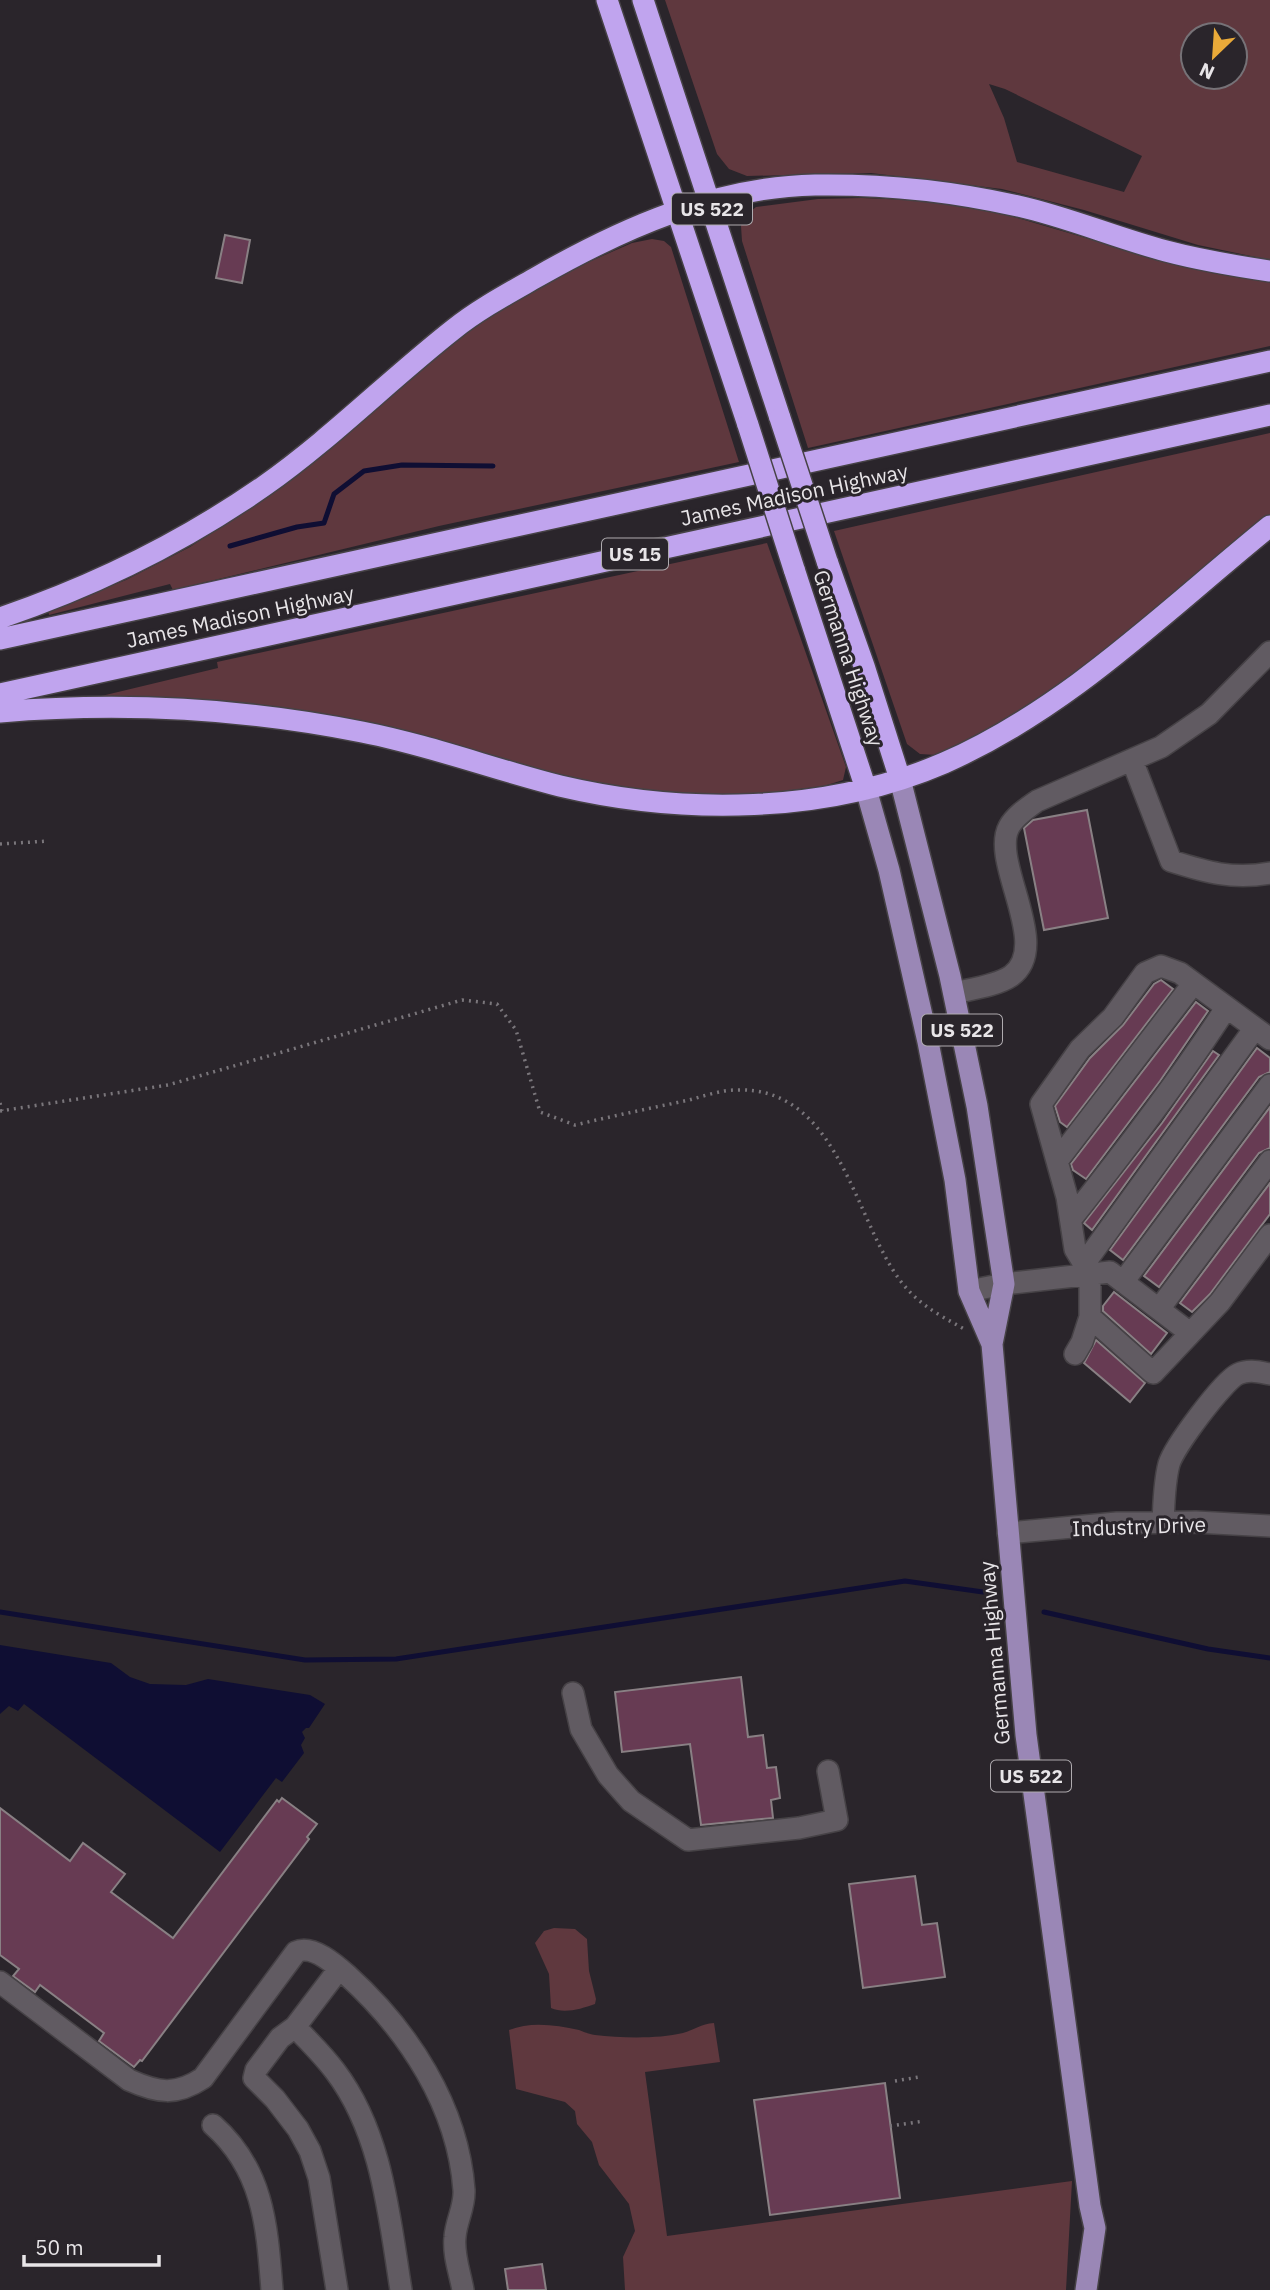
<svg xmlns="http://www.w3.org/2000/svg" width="1270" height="2290" viewBox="0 0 1270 2290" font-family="'IBM Plex Sans',sans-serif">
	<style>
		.green { fill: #5f383e; fill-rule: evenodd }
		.water { fill: #0f0e33 }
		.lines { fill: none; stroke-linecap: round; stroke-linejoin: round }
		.stream { stroke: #0f0e33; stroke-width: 5 }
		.building { fill: #673b53; stroke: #898084; stroke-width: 2 }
		.minor-casing { stroke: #464246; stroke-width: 24 }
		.major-casing { stroke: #464246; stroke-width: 24 }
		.highway-casing { stroke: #464246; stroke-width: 24 }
		.path { stroke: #7a767b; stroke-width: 3.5; stroke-dasharray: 2 5; stroke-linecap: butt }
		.minor { stroke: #615b62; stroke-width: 21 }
		.major { stroke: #9a87b6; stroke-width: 21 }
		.highway { stroke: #c0a4ee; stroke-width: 21 }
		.highway-bridge-casing { stroke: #464246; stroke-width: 24; stroke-linecap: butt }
		.highway-bridge { stroke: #c0a4ee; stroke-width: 21 }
		.labels { text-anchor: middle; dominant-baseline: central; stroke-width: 6; stroke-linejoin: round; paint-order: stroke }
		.shield { fill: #2a252b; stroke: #afabaf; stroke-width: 2 }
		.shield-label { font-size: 19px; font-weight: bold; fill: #e8e5e8 }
		.street-label { font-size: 21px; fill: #e8e5e8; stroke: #2a252b }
	</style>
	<rect width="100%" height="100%" fill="#2a252b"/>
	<path class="green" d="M665 0H1270V260L1198 245 1084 210 1002 189 871 173 747 176 729 169 717 154ZM1193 35H1235V77H1193ZM989 84 1005 89 1142 156 1124 192 1017 162 1004 118Z
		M862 198 912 200 990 210 1168 262 1212 273 1270 282V346L808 448 742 241 741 226 745 216 756 207 818 199Z
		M652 239 664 241 671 247 739 462 439 526 173 590 170 584 49 615 48 610 126 580 190 547 261 500 485 317 559 275 632 243Z
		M1270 433V517L1244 534 1125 638 1051 694 961 746 936 755 920 754 907 744 834 531Z
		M767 543 846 767 843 780 824 786 752 795 710 796 588 785 426 743 93 698 218 668 217 662Z
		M554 1928 575 1929 587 1939 589 1971 596 1999 595 2004C581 2009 564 2014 551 2008L549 1974 535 1943 544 1931Z
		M714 2023 720 2062 645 2072 667 2236 1072 2181 1066 2290H625L623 2257 635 2231 629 2204 599 2165 592 2142 577 2124 575 2111 565 2102 516 2089 509 2030C531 2021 556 2025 579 2030 584 2032 589 2034 595 2035 621 2038 658 2039 683 2033 694 2030 701 2024 714 2023Z"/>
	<path class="water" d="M0 1645 111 1663 130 1677 150 1684 186 1685 208 1679 310 1695 325 1704 309 1728H306L302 1732 305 1738 301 1745 304 1753 282 1782 276 1778 220 1852 24 1704 18 1711 9 1706 0 1714Z"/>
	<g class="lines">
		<path class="stream" d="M230 546 297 527 324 523 334 494 364 471 402 465 493 466
			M0 1612 305 1660 396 1659 905 1581 983 1592
			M1044 1612 1208 1649 1270 1658"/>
	</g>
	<path class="building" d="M225 235 250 240 242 283 216 278Z
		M1087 810 1108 918 1044 930 1024 828 1033 820Z
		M1161 980 1173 989 1067 1127 1060 1122 1055 1106 1090 1058 1123 1025 1154 984Z
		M1196 1002 1208 1011 1160 1081 1086 1179 1073 1170 1071 1164Z
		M1257 1048 1270 1058V1072L1259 1077 1123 1260 1110 1250Z
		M1213 1051 1219 1055 1092 1230 1084 1223 1162 1123Z
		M1270 1107V1148L1259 1153 1159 1287 1144 1276Z
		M1270 1183V1214L1210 1294 1192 1312 1180 1303Z
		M1114 1292 1167 1333 1151 1354 1103 1311V1306Z
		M1096 1340 1145 1383 1130 1402 1084 1363Z
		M741 1677 748 1737 763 1735 767 1768 776 1767 780 1798 771 1800 773 1818 701 1825 690 1744 622 1752 615 1692Z
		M282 1798 317 1824 307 1837 309 1839 142 2061 140 2060 134 2067 99 2041 104 2033 40 1985 35 1992 13 1976 19 1969 0 1955V1808L70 1861 83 1843 125 1874 111 1892 173 1938 277 1800 279 1802Z
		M915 1876 922 1925 937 1923 945 1977 863 1988 849 1884Z
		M885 2083 900 2198 770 2215 754 2100Z
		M542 2264 546 2290H508L505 2269Z"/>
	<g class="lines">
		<defs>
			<path id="minor" d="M1132 760 1171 861C1206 872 1233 880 1270 873
				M954 993C971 989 996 986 1011 976 1053 946 990 862 1009 827 1015 816 1027 808 1037 801L1161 747 1209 714 1270 652
				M1057 1161 1193 984
				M1071 1219C1125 1151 1179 1081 1226 1008
				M1084 1264 1255 1028
				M1123 1282 1270 1085
				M969 1291 1004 1284 1110 1272 1190 1333
				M1159 1309 1270 1161
				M1090 1317 1153 1373 1220 1302 1270 1235
				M1075 1354 1082 1342 1090 1317V1274L1075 1249 1067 1197 1041 1104 1080 1049 1113 1017 1145 973 1161 966 1180 973 1270 1039
				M1163 1523C1164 1503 1164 1483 1169 1464 1174 1447 1223 1381 1238 1374 1249 1369 1259 1372 1270 1374
				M1008 1533 1117 1523 1196 1522 1270 1526
				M573 1693 581 1729 608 1775 631 1801 688 1840 799 1828 837 1820 828 1771
				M0 1982 129 2080C158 2093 176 2096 203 2078L296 1952C312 1944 336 1965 347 1975 408 2030 458 2106 464 2190 465 2207 456 2221 455 2237 453 2255 460 2273 463 2290
				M295 2027C309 2041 323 2055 335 2071 382 2133 389 2215 401 2290
				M213 2125C264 2170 267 2227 272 2290
				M337 2290 319 2178 310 2151 298 2129 275 2099 254 2078 256 2070 280 2038 295 2027 339 1969"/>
			<path id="major" d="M900 779 950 976 977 1106 1004 1284 992 1344 1026 1735 1090 2206 1095 2228 1086 2290
				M866 789 889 870 928 1042 955 1180 969 1291 992 1344"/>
			<path id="highway" d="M607 0 748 425
				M643 0 780 418
				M827 561 864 666 900 779
				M794 569 866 789
				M0 618C94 586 182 543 264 486 331 439 389 380 454 329 479 309 509 293 537 277 623 228 715 187 815 185 883 184 952 191 1018 206 1068 217 1116 238 1166 251 1200 260 1236 266 1270 271
				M0 639 1270 361
				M0 694 1270 415
				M0 712C121 702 242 708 362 732 429 745 493 769 560 786 683 815 826 814 944 763 1069 708 1165 611 1270 526"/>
		</defs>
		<use href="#minor" class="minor-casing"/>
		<use href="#major" class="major-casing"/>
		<use href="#highway" class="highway-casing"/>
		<path class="path" d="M0 844 48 841
			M0 1103 2 1111
			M0 1111 168 1085 462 1000 497 1004 516 1030 540 1112 575 1125C613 1116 651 1108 689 1100 704 1096 721 1090 736 1090 833 1086 852 1205 893 1270 913 1302 934 1312 966 1330
			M895 2081 919 2077
			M890 2126 924 2121"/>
		<use href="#minor" class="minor"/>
		<use href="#major" class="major"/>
		<use href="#highway" class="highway"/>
		<defs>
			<path id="highway-bridge" d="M780 418 827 561
				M748 425 794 569"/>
		</defs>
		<use href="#highway-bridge" class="highway-bridge-casing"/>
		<use href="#highway-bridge" class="highway-bridge"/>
	</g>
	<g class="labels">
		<g class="shield">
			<rect x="672" y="193.5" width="80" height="31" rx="5"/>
			<rect x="602" y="538.5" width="66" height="31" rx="5"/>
			<rect x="922" y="1014.5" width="80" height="31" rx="5"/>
			<rect x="991" y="1760.5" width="80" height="31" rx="5"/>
		</g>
		<g class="shield-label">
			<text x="712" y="209">US 522</text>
			<text x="635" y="554">US 15</text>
			<text x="962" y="1030">US 522</text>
			<text x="1031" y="1776">US 522</text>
		</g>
		<g class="street-label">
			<text transform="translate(794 494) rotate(-12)">James Madison Highway</text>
			<text transform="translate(240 616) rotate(-12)">James Madison Highway</text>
			<text transform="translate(849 658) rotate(72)">Germanna Highway</text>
			<text transform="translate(1139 1526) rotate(-2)">Industry Drive</text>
			<text transform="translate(994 1653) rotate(-95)">Germanna Highway</text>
		</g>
	</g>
	<g transform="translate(1214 56) rotate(205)"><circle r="33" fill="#2a252b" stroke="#767277" stroke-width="2"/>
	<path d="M0-5L12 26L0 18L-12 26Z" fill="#eaaa39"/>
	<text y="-10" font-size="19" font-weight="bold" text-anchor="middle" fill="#e8e5e8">N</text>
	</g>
	<path d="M24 2255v10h135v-10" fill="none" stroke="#e8e5e8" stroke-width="3.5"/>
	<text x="35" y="2255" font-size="21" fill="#e8e5e8" stroke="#2a252b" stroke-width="5" paint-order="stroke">50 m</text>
</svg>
